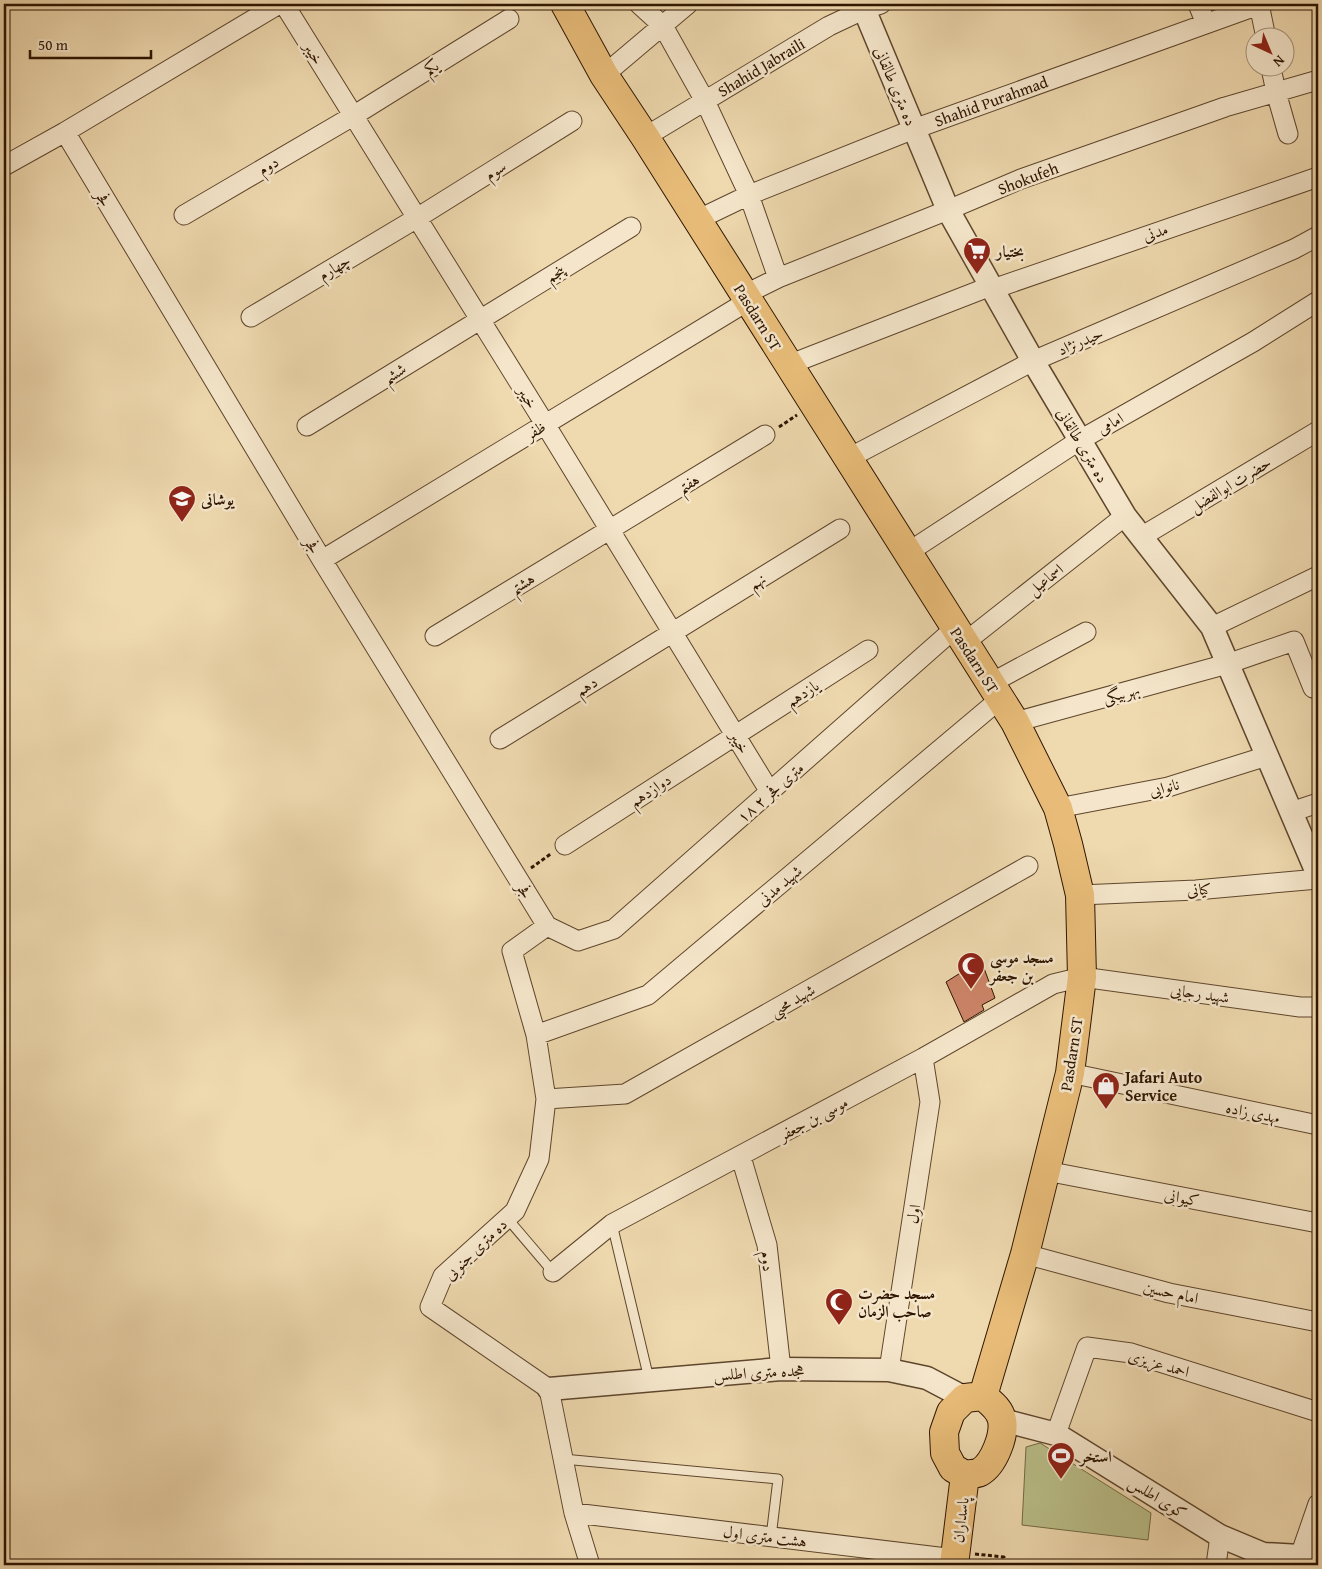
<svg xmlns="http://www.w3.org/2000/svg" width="1322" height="1569" viewBox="0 0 1322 1569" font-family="'Gentium Book Plus',Amiri,serif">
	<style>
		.green { fill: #babf8a; stroke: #746a45 }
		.building { fill: #cd8468; stroke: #2e1500 }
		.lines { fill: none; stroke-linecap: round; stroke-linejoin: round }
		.service-casing { stroke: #5e462c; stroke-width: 11 }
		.minor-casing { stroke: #5e462c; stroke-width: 21 }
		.tertiary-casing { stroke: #5e462c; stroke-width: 25 }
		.primary-casing { stroke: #2e1500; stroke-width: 30 }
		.path { stroke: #2e1500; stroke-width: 3; stroke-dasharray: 4 2.5; stroke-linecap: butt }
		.service { stroke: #f5e6cb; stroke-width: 9 }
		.minor { stroke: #f5e6cb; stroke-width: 19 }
		.tertiary { stroke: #f5e6cb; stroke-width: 22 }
		.primary { stroke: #e8bc78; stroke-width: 28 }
		.labels { text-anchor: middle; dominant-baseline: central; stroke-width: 5; stroke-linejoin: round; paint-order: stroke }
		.street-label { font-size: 16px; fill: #2e1500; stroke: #f5e6cb }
		.poi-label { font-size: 16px; font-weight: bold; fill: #2e1500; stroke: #f5e6cb; text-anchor: start }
	</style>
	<rect width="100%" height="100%" fill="#efd9af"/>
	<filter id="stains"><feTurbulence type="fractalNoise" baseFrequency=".004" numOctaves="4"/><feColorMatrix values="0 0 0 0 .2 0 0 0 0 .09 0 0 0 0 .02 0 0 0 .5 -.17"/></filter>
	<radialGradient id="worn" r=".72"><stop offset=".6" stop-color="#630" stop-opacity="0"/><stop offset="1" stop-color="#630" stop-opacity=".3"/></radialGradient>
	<path class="green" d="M1040 1443 1151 1513 1148 1540 1022 1525 1026 1447Z"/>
	<path class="building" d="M981 960 995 998 982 1005 984 1010 964 1022 946 982Z"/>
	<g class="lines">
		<defs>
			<path id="service" d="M507 1218 553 1272
				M612 1224 649 1379
				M563 1459 778 1479 771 1537"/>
			<path id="minor" d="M284 4 545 424 770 792
				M639 4 663 26 705 101 749 195 778 278
				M1198 4 1206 24
				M1259 4 1266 38
				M1271 68 1276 92 1288 134
				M604 75 688 4
				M65 132 322 560 547 926 578 941 614 929 954 629
				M645 137 829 26 865 9 881 4
				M4 166 65 132 279 4
				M184 215 353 116 509 19
				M697 220 749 195 914 129 1261 4
				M993 289 1318 177
				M744 295 778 278 948 210 1021 179 1225 107 1318 80
				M251 317 417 218 572 121
				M788 365 991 286
				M307 426 631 227
				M847 459 1033 361 1294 249 1318 236
				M1141 537 1318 431
				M907 553 1080 440 1253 342 1318 301
				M322 560 748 301
				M1212 627 1318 576
				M435 636 765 435
				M964 643 1125 516
				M991 683 1086 632
				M1015 722 1227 664 1294 641 1313 688 1318 686
				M500 739 840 529
				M1058 808 1168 787 1267 756
				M1291 812 1318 803
				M565 845 868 650
				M1080 895 1196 890 1318 879
				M547 926 512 951 536 1035 546 1099 539 1159 515 1211 443 1276 430 1307 549 1389 574 1513 590 1565
				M536 1035 648 995 1000 699
				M1070 1073 1318 1125
				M546 1099 625 1094 1028 866
				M741 1157 767 1245 781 1369
				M1046 1171 1318 1223
				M1025 1254 1169 1293 1318 1322
				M553 1272 612 1224 923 1058 1053 984 1082 977 1300 1007H1318
				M889 1370 930 1102 923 1058
				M1056 1434 1087 1347 1131 1353 1318 1412
				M574 1513 955 1559
				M1300 1556 1318 1504
				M1216 1565 1220 1536"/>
			<path id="tertiary" d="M862 4 948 210 1033 361 1125 516 1212 627 1318 875
				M549 1389 781 1369 889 1370 927 1378 965 1398
				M1002 1420 1056 1434 1220 1536 1263 1554 1318 1557"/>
			<path id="primary" d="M565 4 604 75 645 137 1015 722 1058 808 1068 844 1080 895 1082 977 1070 1073 1025 1254 983 1396
				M983 1396C991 1403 1000 1409 1002 1420 1005 1435 994 1464 980 1472 976 1474 970 1474 965 1475L953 1468 945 1453 944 1432 951 1412 965 1398Z
				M954 1565 965 1475"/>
		</defs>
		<use href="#service" class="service-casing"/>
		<use href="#minor" class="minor-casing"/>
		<use href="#tertiary" class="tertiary-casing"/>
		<use href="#primary" class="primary-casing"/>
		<path class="path" d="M779 427 797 415
			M531 868 552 853
			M975 1554 1004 1557 1003 1565"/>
		<use href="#service" class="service"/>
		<use href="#minor" class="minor"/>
		<use href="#tertiary" class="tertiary"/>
		<use href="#primary" class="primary"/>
	</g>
	<defs>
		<symbol id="supermarket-pin" viewBox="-11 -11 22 30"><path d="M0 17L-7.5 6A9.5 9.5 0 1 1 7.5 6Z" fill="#8f2418" stroke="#f5e6cb"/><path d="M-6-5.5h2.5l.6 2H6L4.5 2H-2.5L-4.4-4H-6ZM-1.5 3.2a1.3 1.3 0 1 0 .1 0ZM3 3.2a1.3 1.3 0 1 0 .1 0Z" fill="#fff"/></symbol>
		<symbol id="school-pin" viewBox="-11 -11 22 30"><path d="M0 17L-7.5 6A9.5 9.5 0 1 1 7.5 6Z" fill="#8f2418" stroke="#f5e6cb"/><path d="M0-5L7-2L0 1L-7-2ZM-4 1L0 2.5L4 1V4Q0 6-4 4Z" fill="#fff"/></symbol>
		<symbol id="mosque-pin" viewBox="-11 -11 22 30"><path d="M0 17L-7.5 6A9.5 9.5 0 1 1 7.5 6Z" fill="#8f2418" stroke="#f5e6cb"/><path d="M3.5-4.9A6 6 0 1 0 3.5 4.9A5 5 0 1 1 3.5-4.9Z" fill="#fff"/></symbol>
		<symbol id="shop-pin" viewBox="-11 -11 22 30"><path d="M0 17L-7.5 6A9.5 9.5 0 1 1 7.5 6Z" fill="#8f2418" stroke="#f5e6cb"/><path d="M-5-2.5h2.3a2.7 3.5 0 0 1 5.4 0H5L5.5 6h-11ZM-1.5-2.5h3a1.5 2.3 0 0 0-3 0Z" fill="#fff"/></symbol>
		<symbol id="stadium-pin" viewBox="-11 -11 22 30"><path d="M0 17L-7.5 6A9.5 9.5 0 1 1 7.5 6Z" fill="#8f2418" stroke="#f5e6cb"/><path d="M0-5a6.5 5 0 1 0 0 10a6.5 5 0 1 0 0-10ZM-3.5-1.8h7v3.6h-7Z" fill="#fff"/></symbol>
	</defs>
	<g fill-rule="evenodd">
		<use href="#supermarket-pin" x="961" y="235" width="32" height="43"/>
		<use href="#school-pin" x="166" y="483" width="32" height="43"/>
		<use href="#mosque-pin" x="955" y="950" width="32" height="43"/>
		<use href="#shop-pin" x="1090" y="1070" width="32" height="43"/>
		<use href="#mosque-pin" x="823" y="1286" width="32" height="43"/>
		<use href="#stadium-pin" x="1045" y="1440" width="32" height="43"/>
	</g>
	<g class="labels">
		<g class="street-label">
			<text transform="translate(314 53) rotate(58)">خیبر</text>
			<text transform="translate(431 67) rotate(-32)">یکم</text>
			<text transform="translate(761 67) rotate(-31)">Shahid Jabraili</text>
			<text transform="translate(896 86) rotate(67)">ده متری طالقانی</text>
			<text transform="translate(991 101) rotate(-20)">Shahid Purahmad</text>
			<text transform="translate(268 165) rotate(-30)">دوم</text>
			<text transform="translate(495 170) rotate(-32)">سوم</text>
			<text transform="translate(1028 178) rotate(-21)">Shokufeh</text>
			<text transform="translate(104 198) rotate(59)">فجر</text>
			<text transform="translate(1155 232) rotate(-19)">مدنی</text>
			<text transform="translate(334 267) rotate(-31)">چهارم</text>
			<text transform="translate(555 273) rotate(-31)">پنجم</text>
			<text transform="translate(758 317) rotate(58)">Pasdarn ST</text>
			<text transform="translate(1080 341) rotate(-23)">حیدرنژاد</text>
			<text transform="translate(394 373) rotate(-32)">ششم</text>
			<text transform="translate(528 397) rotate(58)">خیبر</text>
			<text transform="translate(1110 423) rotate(-30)">امامی</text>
			<text transform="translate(535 430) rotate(-31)">ظفر</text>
			<text transform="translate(1083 445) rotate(59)">ده متری طالقانی</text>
			<text transform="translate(688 483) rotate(-31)">هفتم</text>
			<text transform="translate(1230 484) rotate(-31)">حضرت ابوالفضل</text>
			<text transform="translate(313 545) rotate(59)">فجر</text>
			<text transform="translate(1045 579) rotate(-38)">اسماعیل</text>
			<text transform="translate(757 581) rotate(-32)">نهم</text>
			<text transform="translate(522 583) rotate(-31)">هشتم</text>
			<text transform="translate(975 660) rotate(57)">Pasdarn ST</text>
			<text transform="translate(586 686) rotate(-32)">دهم</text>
			<text transform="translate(802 693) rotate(-33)">یازدهم</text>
			<text transform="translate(1121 693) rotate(-15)">بهربیگی</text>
			<text transform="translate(740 742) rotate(59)">خیبر</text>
			<text transform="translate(1164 787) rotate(-14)">نانوایی</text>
			<text transform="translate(650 790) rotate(-33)">دوازدهم</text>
			<text transform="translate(770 792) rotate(-41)">۱۸ متری فجر ۲</text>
			<text transform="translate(779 885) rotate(-40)">شهید مدنی</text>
			<text transform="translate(1199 889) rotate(-4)">کیانی</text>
			<text transform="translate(525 890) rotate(58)">فجر</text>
			<text transform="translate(1200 993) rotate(8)">شهید رجایی</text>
			<text transform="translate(792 1000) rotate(-30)">شهید محبی</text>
			<text transform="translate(1071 1054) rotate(-81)">Pasdarn ST</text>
			<text transform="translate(1253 1112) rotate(12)">مهدی زاده</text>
			<text transform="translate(813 1118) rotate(-28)">موسی بن جعفر</text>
			<text transform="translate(1182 1197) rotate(11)">کیوانی</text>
			<text transform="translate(913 1214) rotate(-81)">اول</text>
			<text transform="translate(475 1249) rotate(-44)">ده متری جنوبی</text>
			<text transform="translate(768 1261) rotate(83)">دوم</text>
			<text transform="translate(1171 1292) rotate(13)">امام حسین</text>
			<text transform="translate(1159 1363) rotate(16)">احمد عزیزی</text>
			<text transform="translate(759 1372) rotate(-3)">هجده متری اطلس</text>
			<text transform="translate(1158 1497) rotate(32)">کوی اطلس</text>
			<text transform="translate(960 1520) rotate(-83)">پاسداران</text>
			<text transform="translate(765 1536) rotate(7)">هشت متری اول</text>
		</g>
		<g class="poi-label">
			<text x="996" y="251">بختیار</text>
			<text x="201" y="499">یوشانی</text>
			<text x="990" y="957">مسجد موسی<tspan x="990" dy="18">بن جعفر</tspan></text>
			<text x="1125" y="1077">Jafari Auto<tspan x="1125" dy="18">Service</tspan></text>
			<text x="858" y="1293">مسجد حضرت<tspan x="858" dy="18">صاحب الزمان</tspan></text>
			<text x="1080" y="1456">استخر</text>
		</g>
	</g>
	<rect width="1322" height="1569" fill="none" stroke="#efd9af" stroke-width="20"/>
	<rect x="5" y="5" width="1312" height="1559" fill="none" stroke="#2e1500" stroke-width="2.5"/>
	<rect x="10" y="10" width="1302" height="1549" fill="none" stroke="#2e1500"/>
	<g transform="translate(1270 52) rotate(136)"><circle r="24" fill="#f5e6cb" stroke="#a5927a"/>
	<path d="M0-4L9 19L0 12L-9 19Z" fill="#8f2418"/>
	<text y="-8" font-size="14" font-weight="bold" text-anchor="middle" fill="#2e1500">N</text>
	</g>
	<path d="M30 50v8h121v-8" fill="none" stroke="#2e1500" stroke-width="2.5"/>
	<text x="38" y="50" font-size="15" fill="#2e1500" stroke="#f5e6cb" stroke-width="4" paint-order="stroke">50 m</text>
	<rect width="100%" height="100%" filter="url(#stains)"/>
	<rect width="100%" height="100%" fill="url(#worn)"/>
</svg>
